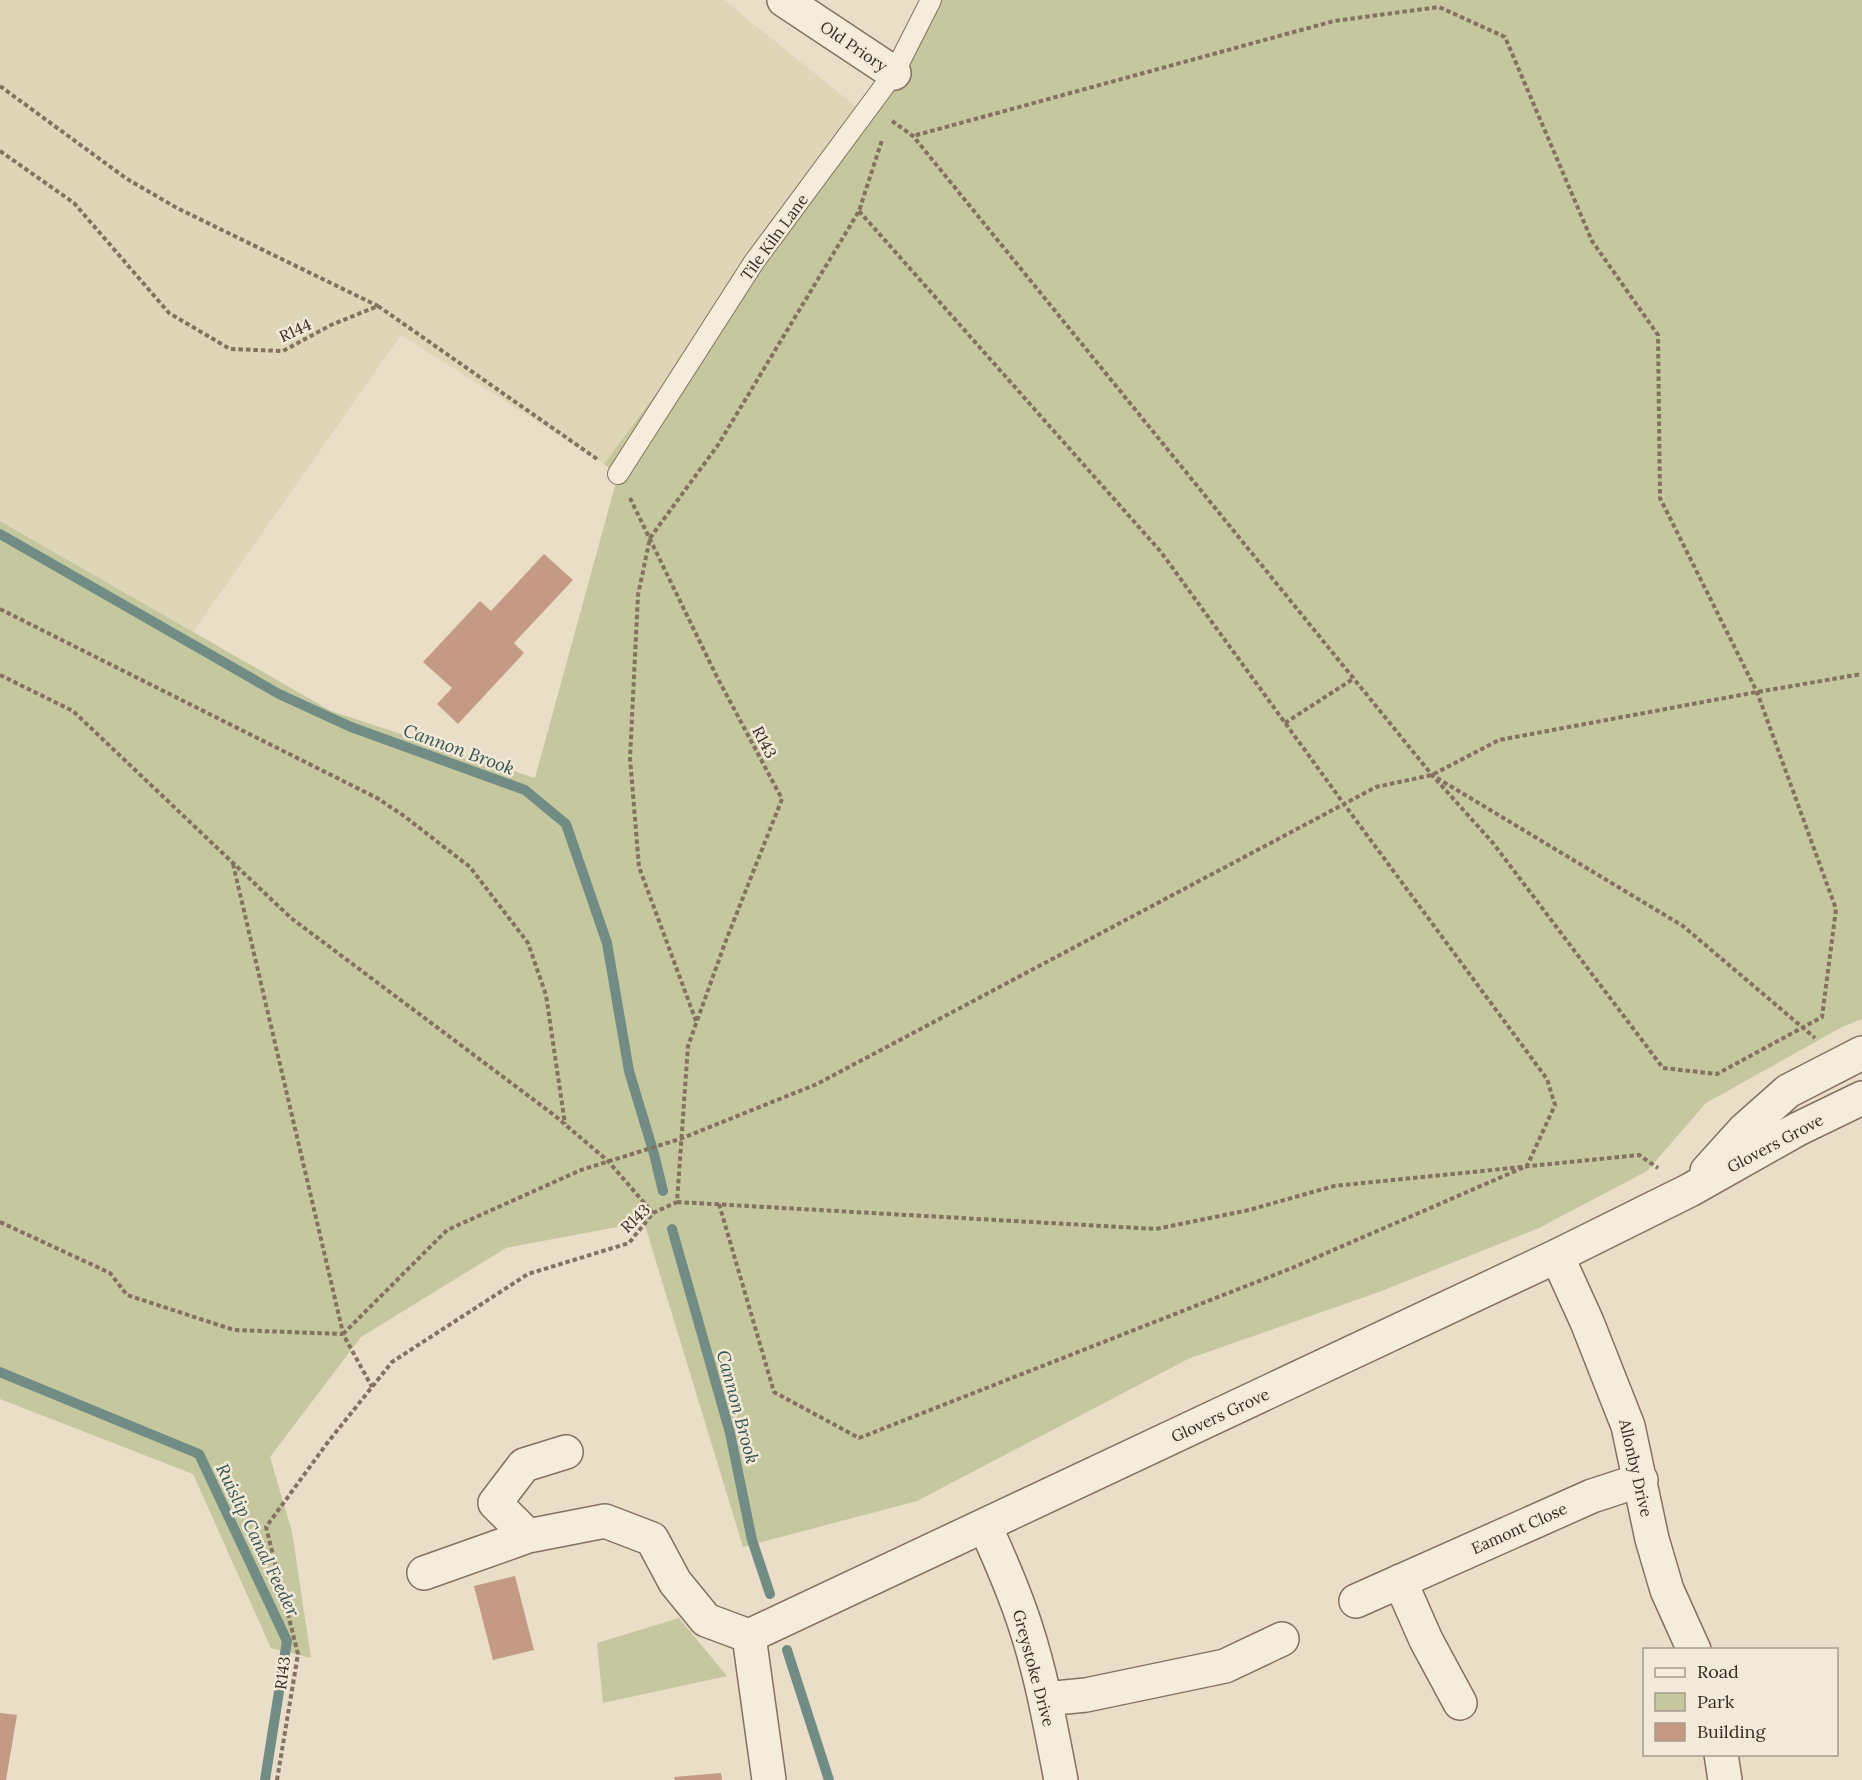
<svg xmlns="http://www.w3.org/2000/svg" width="1862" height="1780" viewBox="0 0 1862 1780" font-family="Lora,serif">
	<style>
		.farmland { fill: #dfd6b8 }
		.green { fill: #c5c79e }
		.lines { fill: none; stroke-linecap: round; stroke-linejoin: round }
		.stream { stroke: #718c84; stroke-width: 10 }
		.building { fill: #c49a84 }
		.lane-casing { stroke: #847160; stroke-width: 22 }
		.street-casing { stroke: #847160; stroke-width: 36 }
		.path { stroke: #847160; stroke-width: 4; stroke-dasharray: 4.5 3; stroke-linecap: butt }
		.lane { stroke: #f5ecdc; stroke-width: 20 }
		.street { stroke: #f5ecdc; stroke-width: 33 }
		.labels { text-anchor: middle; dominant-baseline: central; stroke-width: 5; stroke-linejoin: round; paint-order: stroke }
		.street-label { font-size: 16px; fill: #372a22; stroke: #f2e9d8 }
		.water-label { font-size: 18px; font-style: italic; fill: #335550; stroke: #f2e9d8 }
	</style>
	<rect width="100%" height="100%" fill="#eadec9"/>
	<path class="farmland" d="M0 0H724L864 113 604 464 401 335 193 632 0 521Z"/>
	<path class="green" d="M935 0H1862V1019L1842 1027 1706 1103 1647 1171 1539 1228 1379 1292 1188 1359 917 1501 743 1547 644 1222 506 1248 361 1337 270 1457 292 1532 311 1658 271 1648 193 1474 0 1399V521L331 711 535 778 618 475 604 464 864 113Z
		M679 1618 727 1676 603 1703 597 1643Z"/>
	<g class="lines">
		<path class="stream" d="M0 534 279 694 351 727 525 790 566 824 607 943 629 1071 654 1154 663 1191
			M672 1229 730 1433 752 1540 770 1594
			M0 1372 199 1454 287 1641 265 1780
			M787 1650 829 1780"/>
	</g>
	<path class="building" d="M544 554 573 580 514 643 524 653 458 724 437 704 452 688 423 662 480 601 491 611Z
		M515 1576 534 1650 493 1660 474 1586Z
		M0 1713 17 1715 6 1780H0Z
		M721 1773 722 1780H675L674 1777Z"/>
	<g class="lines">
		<defs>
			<path id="lane" d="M618 474 754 262 894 73 931 0"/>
			<path id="street" d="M784 0 894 73
				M1707 1171 1744 1130 1788 1091 1862 1053
				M1557 1256 1587 1322 1628 1426 1652 1539 1667 1590 1694 1650
				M985 1526C1000 1559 1015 1593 1026 1628 1042 1677 1051 1729 1061 1780
				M528 1536 495 1503 524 1465 566 1452
				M424 1573 528 1536 605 1521 652 1539 675 1582 706 1620 749 1636
				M1400 1581 1426 1640 1460 1703
				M1356 1601 1592 1496 1641 1480
				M749 1636 1557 1256 1690 1190 1798 1129 1862 1098
				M749 1636 769 1780
				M1045 1699 1086 1695 1225 1666 1282 1639
				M1721 1754 1725 1780"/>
		</defs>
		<use href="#lane" class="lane-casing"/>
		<use href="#street" class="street-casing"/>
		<path class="path" d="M0 86 127 179 177 208 378 306
			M892 121 913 136 1432 775 1493 843 1663 1068 1717 1074 1822 1017 1836 909 1757 692 1660 498 1658 335 1592 241 1505 37 1439 7 1334 21 913 136
			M0 151 74 203 169 313 230 349 283 351 331 325 378 306 597 459
			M0 609 377 798 404 816 470 867 528 943 546 995 565 1124
			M0 675 73 711 291 918 554 1115 608 1161 653 1213
			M1285 723 1353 679
			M1437 778 1683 926 1815 1038
			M233 864 343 1333
			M696 1021 639 867 630 758 638 595 650 538 718 445 859 211 882 140
			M677 1202 1156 1229 1249 1210 1334 1186 1639 1155 1658 1168
			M719 1204 774 1392 859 1438 1292 1268 1527 1166 1555 1105 1547 1079 1344 804 1161 552 859 211
			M0 1222 110 1273 127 1295 234 1330 343 1334 372 1387
			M343 1334 447 1230 581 1170 680 1139 817 1084 1376 787 1432 775 1499 740 1757 692 1862 674
			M277 1780 298 1654 266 1527 328 1442 392 1362 528 1274 629 1243 653 1213 677 1202 688 1046 725 943 782 799 716 675 630 498"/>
		<use href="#lane" class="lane"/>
		<use href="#street" class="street"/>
	</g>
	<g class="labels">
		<g class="street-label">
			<text transform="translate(854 46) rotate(34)">Old Priory</text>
			<text transform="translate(774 237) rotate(-54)">Tile Kiln Lane</text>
			<text transform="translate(295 330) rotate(-25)">R144</text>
			<text transform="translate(765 742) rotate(62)">R143</text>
			<text transform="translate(1775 1143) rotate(-28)">Glovers Grove</text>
			<text transform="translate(635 1218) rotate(-44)">R143</text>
			<text transform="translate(1220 1415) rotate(-25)">Glovers Grove</text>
			<text transform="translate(1636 1468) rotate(77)">Allonby Drive</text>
			<text transform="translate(1519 1528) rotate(-24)">Eamont Close</text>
			<text transform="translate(1034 1668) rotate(75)">Greystoke Drive</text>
			<text transform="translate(282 1673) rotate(-83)">R143</text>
		</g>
		<g class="water-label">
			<text transform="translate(459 749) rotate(20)">Cannon Brook</text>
			<text transform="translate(738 1407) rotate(75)">Cannon Brook</text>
			<text transform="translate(258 1540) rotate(64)">Ruislip Canal Feeder</text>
		</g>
	</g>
	<rect x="1643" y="1648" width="195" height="108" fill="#f2e9d8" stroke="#a79d8f" stroke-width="1.5"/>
	<rect x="1655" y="1668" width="30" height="9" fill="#f5ecdc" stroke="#a79d8f" stroke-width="1.5"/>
	<text x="1697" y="1678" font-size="18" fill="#372a22">Road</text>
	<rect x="1655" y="1693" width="30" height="18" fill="#c5c79e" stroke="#a79d8f" stroke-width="1.5"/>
	<text x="1697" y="1708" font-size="18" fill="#372a22">Park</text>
	<rect x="1655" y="1723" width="30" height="18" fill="#c49a84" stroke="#a79d8f" stroke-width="1.5"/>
	<text x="1697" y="1738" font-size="18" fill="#372a22">Building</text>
</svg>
